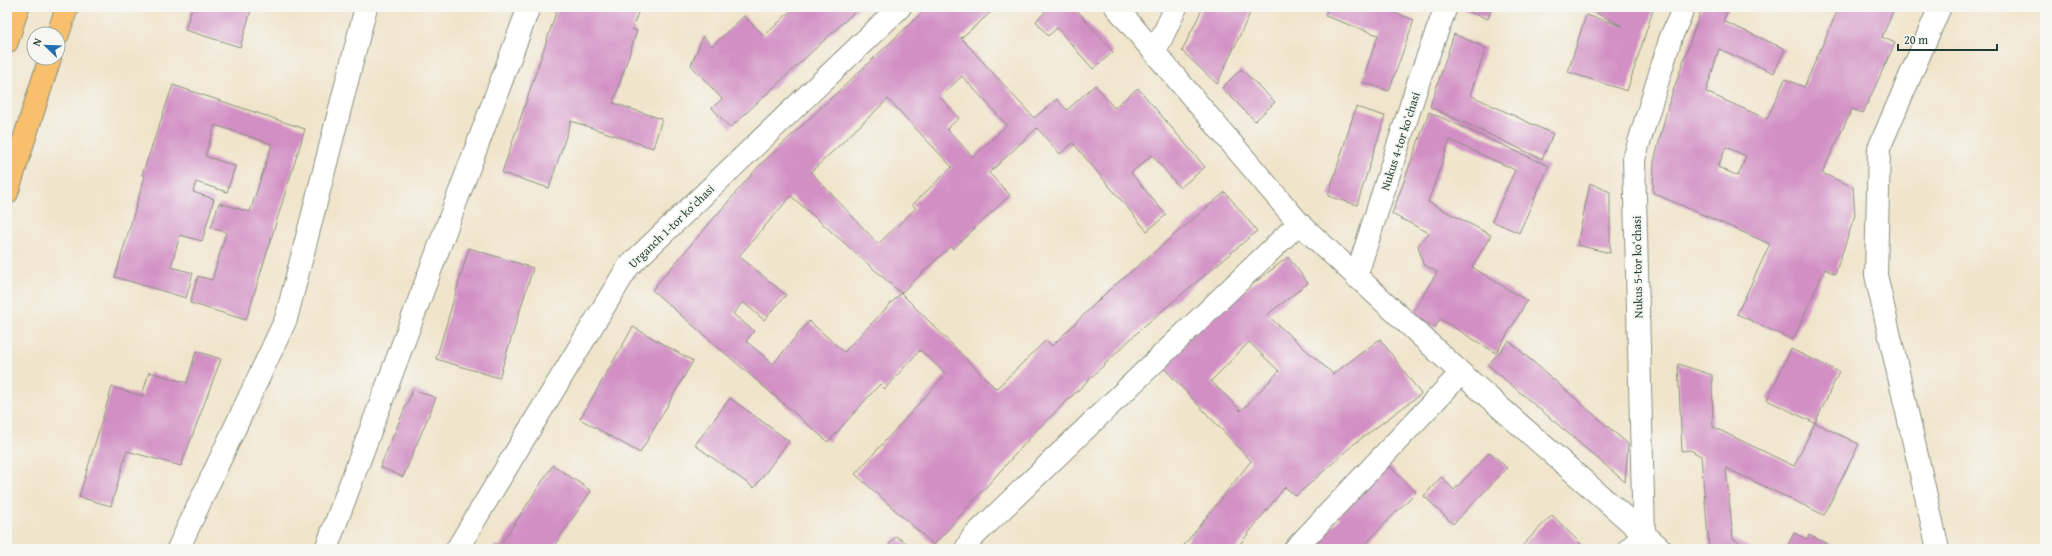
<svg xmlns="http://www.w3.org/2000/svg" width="2052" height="556" viewBox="0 0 2052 556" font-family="'Gentium Book Plus',serif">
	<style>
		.building { fill: #d28fc4; fill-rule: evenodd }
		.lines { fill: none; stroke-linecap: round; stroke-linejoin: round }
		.minor-casing { stroke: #88907f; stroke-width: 24 }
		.highway-casing { stroke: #88907f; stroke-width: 24 }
		.minor { stroke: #fff; stroke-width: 22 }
		.highway { stroke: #f8bf6c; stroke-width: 22 }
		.labels { text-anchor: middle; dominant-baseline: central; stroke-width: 4; stroke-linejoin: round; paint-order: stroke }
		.street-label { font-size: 12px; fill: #1f3d34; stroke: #f6f6f2 }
	</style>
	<rect width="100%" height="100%" fill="#f6f6f2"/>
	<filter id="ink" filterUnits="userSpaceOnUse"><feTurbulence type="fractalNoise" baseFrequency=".025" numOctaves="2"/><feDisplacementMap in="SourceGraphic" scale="8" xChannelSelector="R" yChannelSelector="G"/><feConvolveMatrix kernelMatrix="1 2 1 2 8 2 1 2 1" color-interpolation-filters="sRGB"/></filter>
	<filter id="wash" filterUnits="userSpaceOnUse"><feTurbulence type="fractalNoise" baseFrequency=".012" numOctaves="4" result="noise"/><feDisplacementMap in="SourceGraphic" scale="16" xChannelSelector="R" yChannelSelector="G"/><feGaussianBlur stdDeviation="0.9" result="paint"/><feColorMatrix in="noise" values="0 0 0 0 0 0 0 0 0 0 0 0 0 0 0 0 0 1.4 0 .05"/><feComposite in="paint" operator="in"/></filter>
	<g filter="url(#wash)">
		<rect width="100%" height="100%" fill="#f0e4ca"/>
		<g id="blocks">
			<path class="building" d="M192 7H252L240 47 185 30Z
				M558 7H640L632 29 637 31 613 103 662 119 653 148 571 121 549 188 502 173Z
				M795 7H860L730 128 712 108 722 99 691 65 703 36 712 46 744 16 764 36Z
				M928 7H997L961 38 1034 118 1057 99 1067 110 1095 85 1114 108 1138 88 1205 167 1180 188 1152 155 1131 173 1166 215 1147 231 1073 143 1060 154 1037 128 989 173 1010 195 953 249 951 246 901 293 791 196 739 256 786 295 764 320 743 302 733 314 754 331 746 341 773 364 809 321 844 352 901 293 996 389 1046 340 1052 346 1108 291 1225 192 1257 231 1143 327 1037 430 934 545 855 474 946 374 920 350 885 389 880 384 828 442 652 290 758 167ZM962 76 1007 125 973 157 947 129 959 118 940 97ZM888 99 952 167 912 205 916 208 878 244 811 172Z
				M1041 7H1074L1113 52 1093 69 1057 28 1048 36 1036 21 1045 12Z
				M1203 7H1253L1217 84 1182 51Z
				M1328 7H1398L1395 13 1414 20 1389 91 1362 82 1378 35 1325 16Z
				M1461 7H1492L1488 19 1461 9Z
				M1585 7H1654L1627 91 1568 72 1586 15 1622 26Z
				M1702 7H1729L1723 21 1785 49 1774 73 1719 49 1706 92 1767 119 1785 79 1804 87 1839 7H1895L1882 37 1895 43 1863 113 1852 109 1822 173 1853 187 1855 215 1835 274 1825 269 1793 340 1737 314 1770 244 1653 193 1654 162 1668 106ZM1726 147 1746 156 1738 176 1718 167Z
				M1454 34 1486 48 1470 95 1553 134 1542 159 1430 107Z
				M1241 69 1275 102 1255 121 1222 88Z
				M173 85 305 129 246 320 190 303 198 276 212 280 226 232 211 228 219 203 250 212 272 144 215 125 205 156 235 166 227 192 196 182 193 192 214 199 202 241 180 235 171 267 193 273 186 298 115 277 145 176 142 175Z
				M1356 107 1385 116 1357 205 1328 196Z
				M1429 112 1549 166 1519 233 1492 221 1515 170 1450 140 1428 202 1491 235 1472 267 1527 301 1496 353 1440 319 1435 328 1412 314 1437 272 1423 264 1418 245 1429 233 1392 214Z
				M1590 183 1610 192V253L1577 245Z
				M469 248 533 268 499 378 436 359Z
				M1288 257 1308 283 1267 315 1333 374 1380 339 1421 394 1354 444 1296 496 1285 487 1236 549H1181L1251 461 1160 364 1218 311ZM1249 342 1279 371 1241 411 1211 381Z
				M633 327 693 361 640 453 580 419Z
				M1509 341 1628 444 1625 482 1488 365Z
				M1791 349 1839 372 1815 423 1767 400Z
				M196 351 221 359 181 466 127 451 111 506 79 497 112 387 142 396 149 372 187 383Z
				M1678 364 1712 375 1713 427 1794 466 1815 423 1859 444 1824 515 1726 468 1733 539 1752 549 1709 548 1701 456 1690 450 1682 451Z
				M413 389 436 398 403 477 380 467Z
				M730 398 789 441 754 488 695 445Z
				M1490 452 1507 468 1453 524 1424 496 1441 477 1454 490Z
				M1386 463 1416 492 1366 543 1372 549H1310L1340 518 1336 514Z
				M553 465 591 491 552 549H493L496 544 499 547Z
				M1552 515 1583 546 1580 549H1519Z
				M1794 533 1807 539 1809 535 1838 549H1786Z
				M896 536 914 549H886Z"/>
		</g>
	</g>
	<g filter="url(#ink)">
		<use href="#blocks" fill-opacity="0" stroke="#88907f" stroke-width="1"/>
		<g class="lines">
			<defs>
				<path id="minor" d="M1116 7 1299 223 1461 373 1661 549
					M1155 52 1176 7
					M1356 277 1419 80 1446 7
					M178 549 286 319 366 7
					M326 549 529 7
					M457 549 628 267 900 7
					M966 549 972 538 1299 223
					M1295 549 1461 373
					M1629 549 1644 535 1634 159 1671 37 1684 7
					M1938 549 1876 275 1879 148 1940 7"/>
				<path id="highway" d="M58 34 67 7
					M7 42 18 7
					M7 193 50 58"/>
			</defs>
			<use href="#minor" class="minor-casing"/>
			<use href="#highway" class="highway-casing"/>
			<use href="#minor" class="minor"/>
			<use href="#highway" class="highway"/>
		</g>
	</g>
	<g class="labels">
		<g class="street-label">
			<text transform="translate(1400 141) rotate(-72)">Nukus 4-tor koʻchasi</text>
			<text transform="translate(671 226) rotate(-44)">Urganch 1-tor koʻchasi</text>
			<text transform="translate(1637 267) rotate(-91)">Nukus 5-tor koʻchasi</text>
		</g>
	</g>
	<rect width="2052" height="556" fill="none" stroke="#f6f6f2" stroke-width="24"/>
	<g transform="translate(46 46) rotate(293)"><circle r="19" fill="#f6f6f2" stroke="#a0aca6"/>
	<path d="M0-3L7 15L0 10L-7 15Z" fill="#1f6fb2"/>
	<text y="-6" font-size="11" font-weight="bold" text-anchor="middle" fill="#1f3d34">N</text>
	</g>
	<path d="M1898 44v6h99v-6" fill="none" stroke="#1f3d34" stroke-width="2"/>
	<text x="1904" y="44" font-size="12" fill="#1f3d34" stroke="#f6f6f2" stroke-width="3" paint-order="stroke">20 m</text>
</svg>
